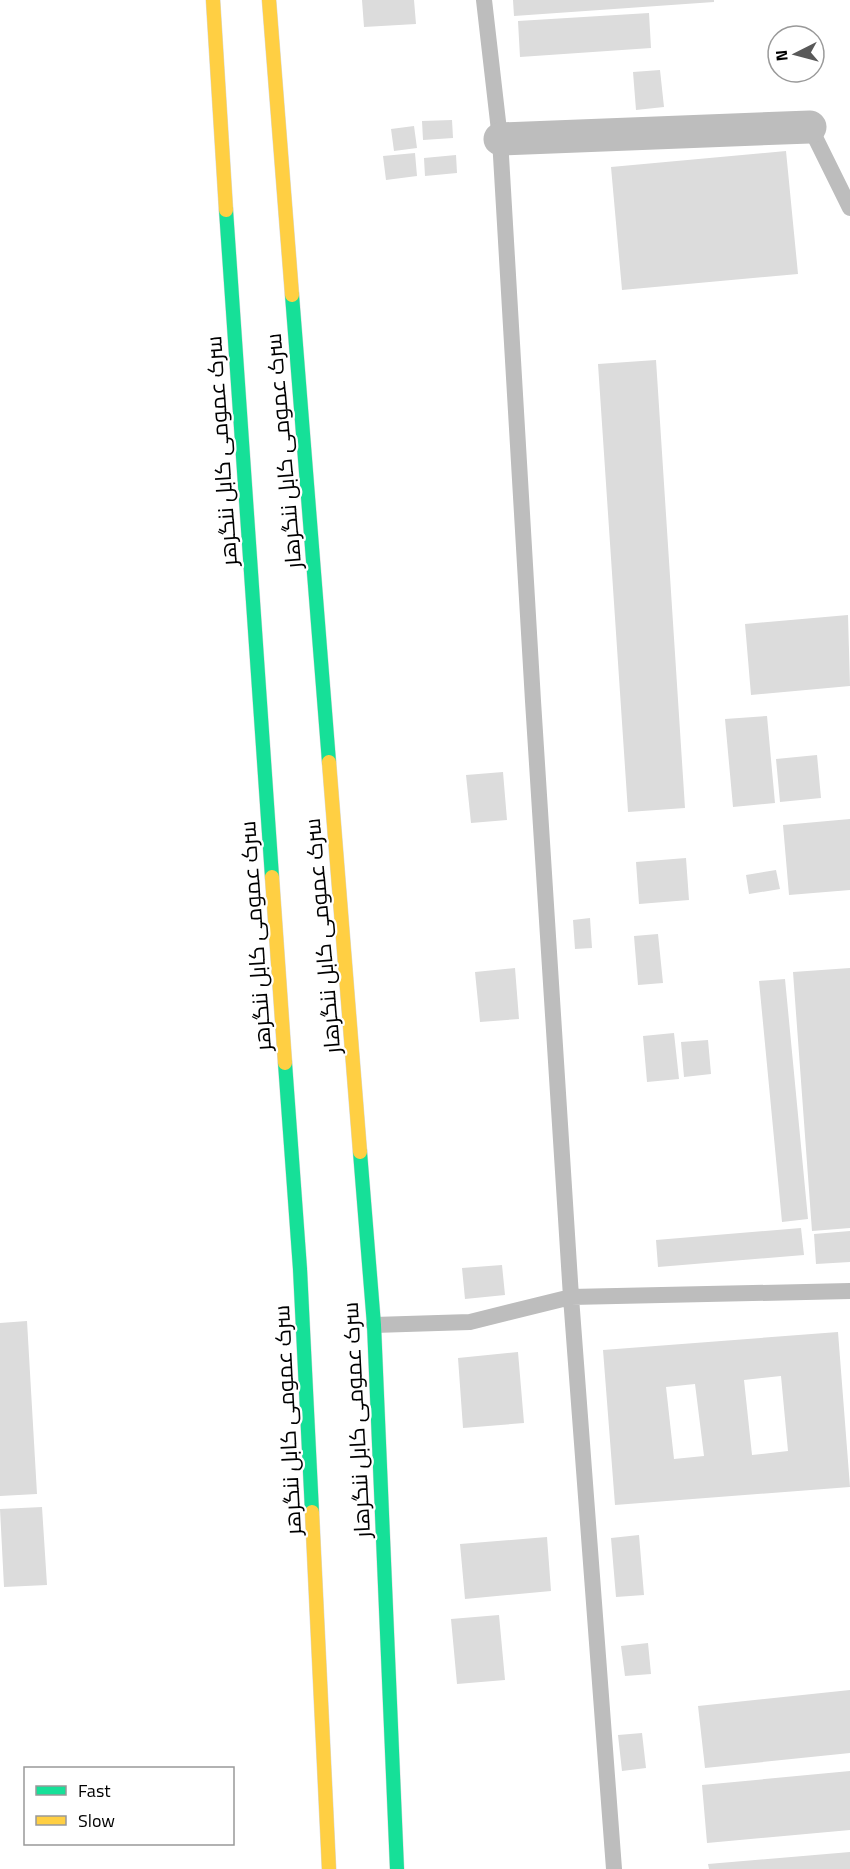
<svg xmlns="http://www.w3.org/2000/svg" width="850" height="1869" viewBox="0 0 850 1869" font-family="'Titillium Web',Cairo,sans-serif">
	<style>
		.building { fill: #dcdcdc; fill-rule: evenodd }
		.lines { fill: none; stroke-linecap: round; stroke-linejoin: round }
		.fast-casing { stroke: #dbdbdb; stroke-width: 15 }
		.slow-casing { stroke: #dbdbdb; stroke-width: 15 }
		.lane { stroke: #bdbdbd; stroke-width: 16 }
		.street { stroke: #bdbdbd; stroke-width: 33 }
		.fast { stroke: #16e098; stroke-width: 14 }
		.slow { stroke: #ffcf43; stroke-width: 14 }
		.labels { text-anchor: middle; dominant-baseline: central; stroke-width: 4.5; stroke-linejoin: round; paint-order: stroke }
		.street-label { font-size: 22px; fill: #000; stroke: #fff }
	</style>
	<rect width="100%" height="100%" fill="#fff"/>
	<path class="building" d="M362 0H414L416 24 364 27Z
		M513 0H714V2L514 16Z
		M649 13 651 48 520 57 518 21Z
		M660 70 664 107 636 110 633 72Z
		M452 120 453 138 423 140 422 121Z
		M414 126 417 148 394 151 391 129Z
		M786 151 798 274 622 290 611 167Z
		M415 153 417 176 386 180 383 156Z
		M456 155 457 173 425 176 424 158Z
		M656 360 685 808 628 812 598 364Z
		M848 615 850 686 751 695 745 624Z
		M767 716 775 803 733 807 725 719Z
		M817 755 821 798 780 802 776 759Z
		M503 772 507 820 471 823 466 775Z
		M850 819V890L789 895 783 825Z
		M686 858 689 900 639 904 636 862Z
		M776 870 780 889 749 894 746 875Z
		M590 918 592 948 575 949 573 920Z
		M658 934 663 983 638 985 634 936Z
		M515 968 519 1019 480 1022 475 972Z
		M850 968V1228L812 1231 793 972Z
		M785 979 808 1219 782 1222 759 981Z
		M674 1033 679 1079 647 1082 643 1036Z
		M708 1040 711 1074 684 1077 681 1042Z
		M801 1228 804 1255 658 1267 656 1240Z
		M850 1231V1262L816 1264 814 1234Z
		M502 1265 505 1295 465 1299 462 1268Z
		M27 1321 37 1494 0 1496V1323Z
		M838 1332 850 1487 615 1505 603 1350ZM781 1376 788 1451 752 1455 744 1380ZM695 1384 704 1456 674 1459 666 1387Z
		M518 1352 524 1423 463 1428 458 1358Z
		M42 1507 47 1585 4 1587 0 1509Z
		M639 1535 644 1595 616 1597 611 1538Z
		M547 1537 551 1591 465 1599 460 1544Z
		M499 1615 505 1680 457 1684 451 1619Z
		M648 1643 651 1674 625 1676 621 1646Z
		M850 1690V1753L705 1768 698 1706Z
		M642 1733 646 1768 622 1771 618 1735Z
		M850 1771V1830L707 1843 702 1785Z
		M850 1852V1869H709L708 1864Z"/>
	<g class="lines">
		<defs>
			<path id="fast" d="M226 210 272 877
				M292 295 329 762
				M285 1063 300 1269 312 1512
				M360 1152 374 1325 397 1869"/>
			<path id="slow" d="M213 0 226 210
				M269 0 292 295
				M329 762 360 1152
				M272 877 285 1063
				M312 1512 329 1869"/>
		</defs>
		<use href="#fast" class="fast-casing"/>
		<use href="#slow" class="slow-casing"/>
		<path class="lane" d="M484 0 500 139 533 701 571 1297 614 1869
			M810 127 850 208
			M374 1325 470 1322 571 1297 850 1291"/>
		<path class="street" d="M500 139 810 127"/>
		<use href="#fast" class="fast"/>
		<use href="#slow" class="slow"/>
	</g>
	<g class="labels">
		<g class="street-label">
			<text transform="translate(221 451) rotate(-94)">سرک عمومی کابل ننگرهر</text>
			<text transform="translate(283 451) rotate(-95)">سرک عمومی کابل ننگرهار</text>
			<text transform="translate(255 936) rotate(-94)">سرک عمومی کابل ننگرهر</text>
			<text transform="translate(322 936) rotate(-95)">سرک عمومی کابل ننگرهار</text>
			<text transform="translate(287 1420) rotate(-93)">سرک عمومی کابل ننگرهر</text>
			<text transform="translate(356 1420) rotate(-93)">سرک عمومی کابل ننگرهار</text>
		</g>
	</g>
	<rect x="24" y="1767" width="210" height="78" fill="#ffffff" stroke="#999999" stroke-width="1.5"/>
	<rect x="36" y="1786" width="30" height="9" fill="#16e098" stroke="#999999" stroke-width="1.5"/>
	<text x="78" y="1797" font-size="18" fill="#000000">Fast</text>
	<rect x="36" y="1816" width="30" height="9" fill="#ffcf43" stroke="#999999" stroke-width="1.5"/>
	<text x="78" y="1827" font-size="18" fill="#000000">Slow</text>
	<g transform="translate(796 54) rotate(264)"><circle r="28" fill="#ffffff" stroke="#999999" stroke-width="1.5"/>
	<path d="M0-4.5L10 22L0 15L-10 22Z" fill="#595959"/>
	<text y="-9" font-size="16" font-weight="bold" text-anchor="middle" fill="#000000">N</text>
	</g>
</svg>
